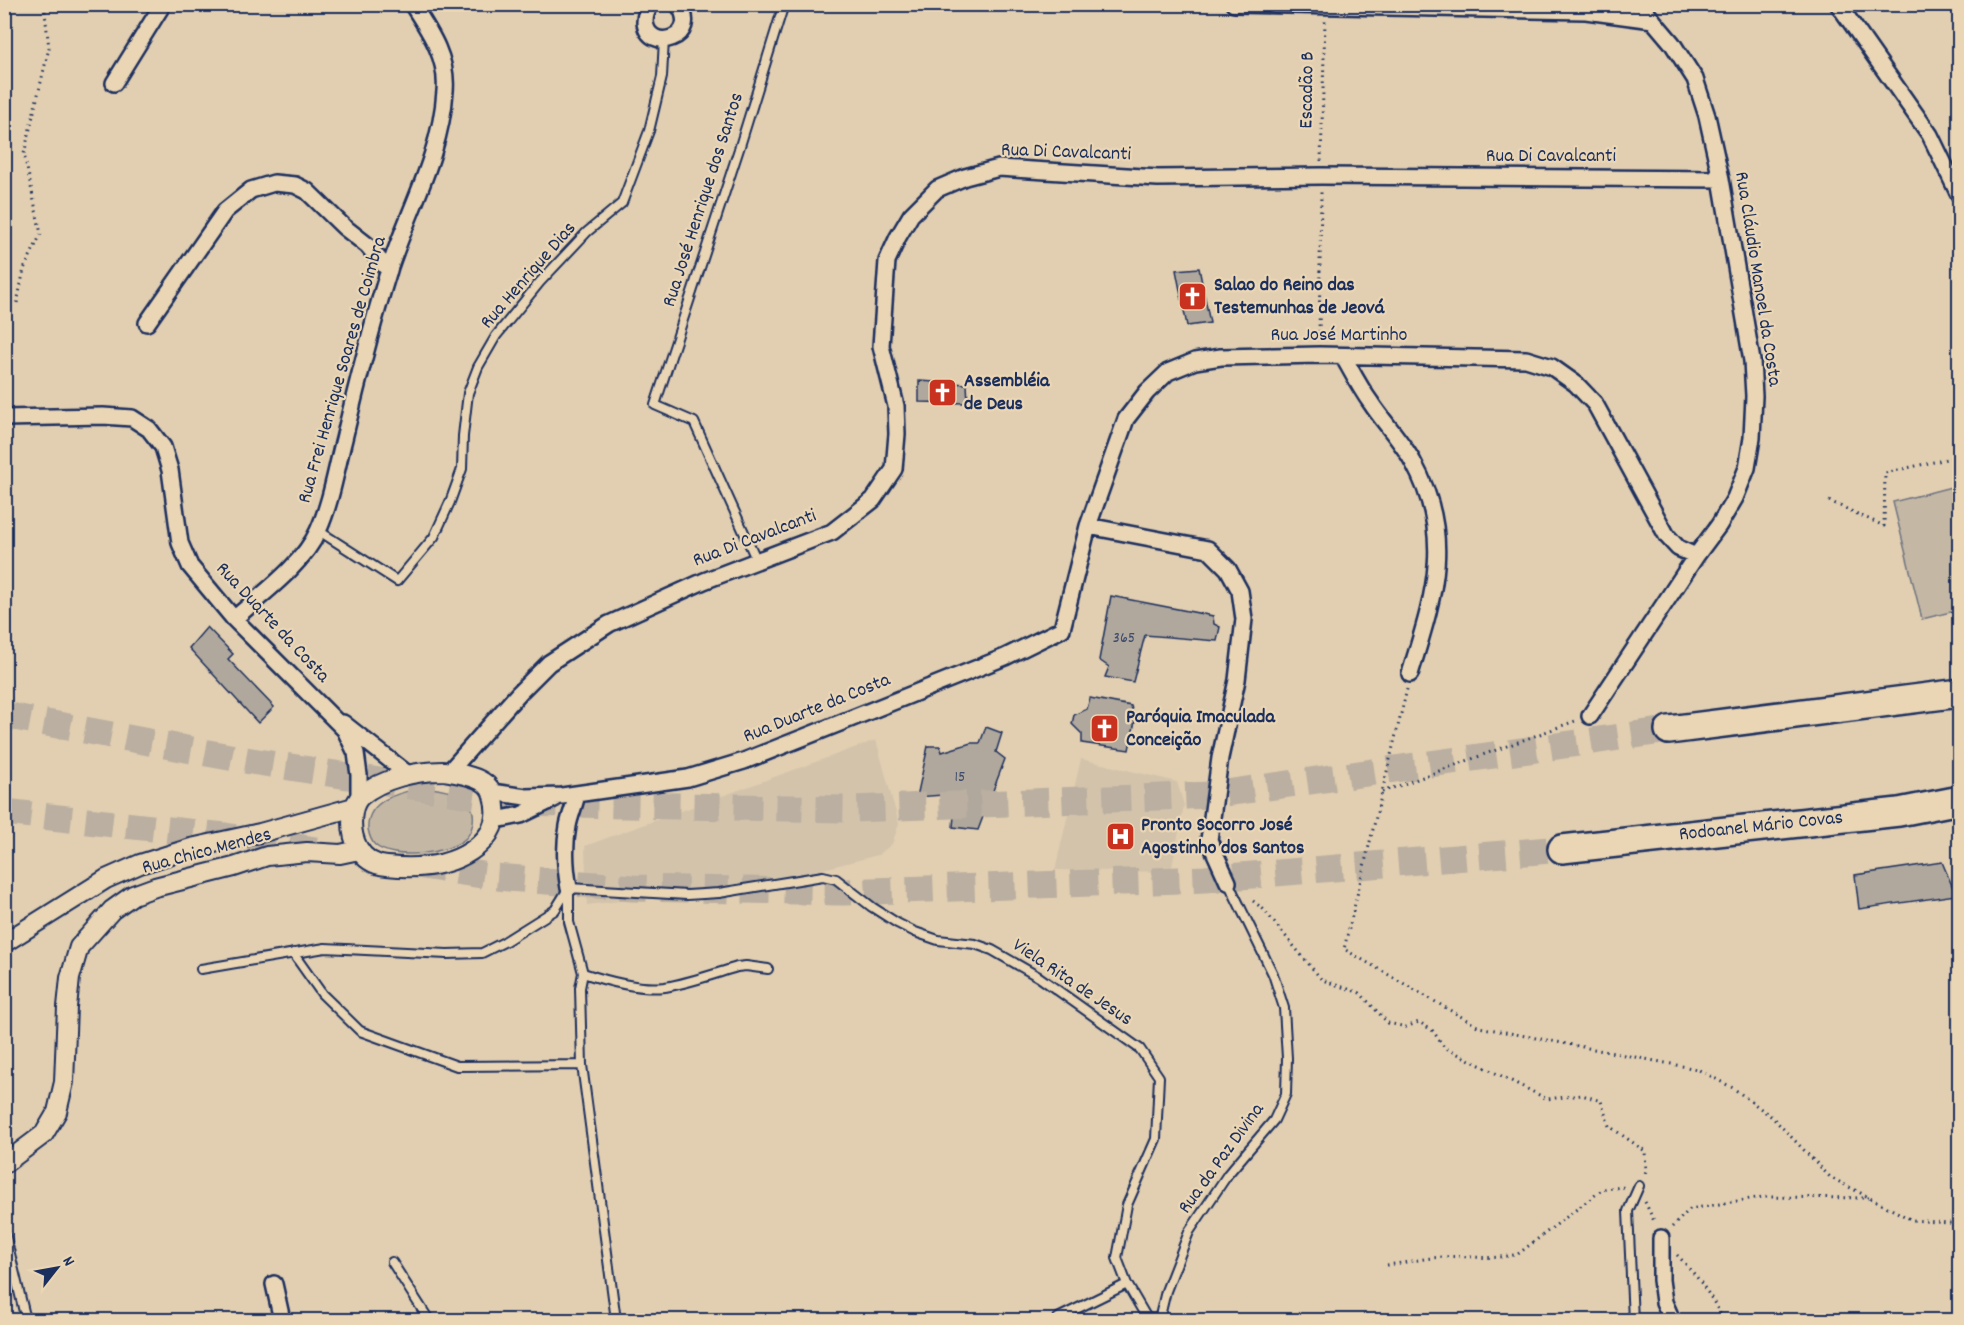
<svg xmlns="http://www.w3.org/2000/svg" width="1964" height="1325" viewBox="0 0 1964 1325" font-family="Dekko,sans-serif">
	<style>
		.built { fill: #d3c3ab }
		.green { fill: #c4b8a5; stroke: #707482; stroke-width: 1.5 }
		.building { fill: #b0a89c; stroke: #1b2f5e; stroke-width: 1.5 }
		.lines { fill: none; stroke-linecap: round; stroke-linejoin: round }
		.motorway-tunnel { stroke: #baafa0; stroke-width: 27; stroke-dasharray: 27 14; stroke-linecap: butt }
		.service-casing { stroke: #1b2f5e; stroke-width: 12 }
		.minor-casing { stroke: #1b2f5e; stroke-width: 20 }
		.tertiary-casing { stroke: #1b2f5e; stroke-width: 22 }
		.motorway-casing { stroke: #1b2f5e; stroke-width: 32 }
		.path { stroke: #1b2f5e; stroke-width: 3; stroke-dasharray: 1.5 4.5; stroke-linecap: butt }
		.service { stroke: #ead6b4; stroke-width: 8 }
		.minor { stroke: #ead6b4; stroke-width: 15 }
		.tertiary { stroke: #ead6b4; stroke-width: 18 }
		.motorway { stroke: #ead6b4; stroke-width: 27 }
		.labels { text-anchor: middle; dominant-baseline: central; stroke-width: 4.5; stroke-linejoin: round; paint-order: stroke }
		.number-label { font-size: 16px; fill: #404d6e }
		.street-label { font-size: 20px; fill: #1b2f5e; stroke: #ead6b4 }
		.poi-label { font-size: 20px; font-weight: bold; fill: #1b2f5e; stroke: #ead6b4; text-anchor: start }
	</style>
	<rect width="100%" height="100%" fill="#e2cfb1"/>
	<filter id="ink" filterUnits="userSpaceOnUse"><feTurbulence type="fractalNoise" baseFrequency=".0167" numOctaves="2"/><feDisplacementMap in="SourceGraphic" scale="12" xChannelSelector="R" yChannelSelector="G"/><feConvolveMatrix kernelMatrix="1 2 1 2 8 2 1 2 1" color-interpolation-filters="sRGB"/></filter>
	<g filter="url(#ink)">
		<path class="built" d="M876 740 899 824 892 844 878 855 773 882 587 905 585 846Z
			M1081 759 1177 782 1184 805 1171 872 1055 870Z"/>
		<path class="green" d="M1959 485V610L1922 619 1893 502Z
			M425 787C445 790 477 793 473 822 472 828 471 833 466 838 449 854 393 861 375 845 371 841 369 834 368 829 366 799 402 792 425 787Z"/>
		<path class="building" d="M1199 268 1210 323 1187 326 1176 270Z
			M919 381 967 384 968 403 919 402Z
			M1111 596 1213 616 1214 624 1220 627 1217 641 1145 635 1133 682 1105 677 1109 667 1099 660Z
			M207 627 233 654 228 659 274 707 258 723 189 648Z
			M1090 698 1131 706 1135 721 1129 750 1082 743V734L1072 724 1074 715 1087 709Z
			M986 727 1002 733 996 752 1005 759 978 830 953 827 956 794 917 797 928 746H940L942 752 971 743H980Z
			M1942 862 1956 895 1859 909 1855 875Z"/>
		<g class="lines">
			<path class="motorway-tunnel" d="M4 715 245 760 521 803 850 809 1212 795 1669 730
				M4 812 225 836 322 851
				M416 865 496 877 633 888 844 892 1205 879 1562 849"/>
			<defs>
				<path id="service" d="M319 531 397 581 434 537 450 502 462 469 463 436 468 393 478 367 496 336 540 282 587 232 622 203 649 131 662 77 664 39
					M757 561 694 422 655 405 740 146 784 4
					M569 888 687 895 719 893 823 876 836 879 872 907 897 923 915 932 938 940 975 944 992 950 1039 977 1140 1049 1159 1077 1156 1139 1127 1205 1117 1258 1127 1284 1148 1320
					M569 888V922L583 973 580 988 582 1065 616 1320
					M293 953 322 994 360 1031 457 1066 582 1065
					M201 969 325 948 447 954 482 953 504 942 555 910 568 889
					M583 973C607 981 640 990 665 987 689 983 714 974 737 967L746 966 768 969
					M4 1229 26 1320
					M392 1262 429 1320
					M1059 1320 1058 1318 1127 1284
					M1159 1320 1166 1291 1189 1232 1228 1174 1274 1120 1286 1094 1287 1058 1284 1008 1273 974 1228 882
					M1633 1320 1628 1211 1639 1186"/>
				<path id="minor" d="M652 4C647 9 645 14 645 22 648 54 703 38 678 4
					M1234 4 1586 11 1653 20
					M1838 4 1930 135 1960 197
					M114 83 163 4
					M147 323 225 211 251 190 274 183 295 185 307 191 344 227 367 245 389 271
					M1343 356C1352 372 1360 388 1371 403 1384 423 1402 441 1413 462 1455 538 1433 598 1410 674
					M4 418 103 416 132 418 149 429 163 447 170 470 180 543 190 566 234 619 345 730 356 753 359 775V797
					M1088 526 1208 549 1228 569 1240 591 1244 619 1237 680 1220 758 1209 840 1228 882
					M234 619C261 595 303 565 318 531 331 503 336 470 344 439 357 384 371 328 388 273 407 213 441 156 445 91 448 58 430 32 412 4
					M1590 716 1696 556 1719 525 1735 498 1747 468 1752 438 1754 396 1752 361 1721 179 1707 116 1695 79 1672 43 1639 4
					M343 723 409 775
					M449 772 519 693 549 663 609 624 704 581 832 532 873 500 894 469 897 434 896 406 881 346 887 261 898 237 911 215 937 189 965 177 999 168 1158 178 1321 176 1721 179
					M492 792 526 797 562 796 688 778 744 761 840 723 1005 657 1062 629 1088 526 1126 419 1147 392 1168 372 1195 361 1221 357 1319 355 1526 359 1552 367 1576 384 1595 404 1667 536 1678 548 1696 556
					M496 820 521 815 556 798
					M569 888C565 867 564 847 568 826 570 815 575 805 577 794
					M1661 1238V1280L1664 1302 1672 1320
					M274 1284 282 1320"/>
				<path id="tertiary" d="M443 771C455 773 472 775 483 782 488 785 492 791 493 796 500 819 491 838 471 851 447 867 415 869 387 866 359 864 349 837 353 812 354 806 357 800 361 796 383 778 416 771 443 771Z
					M4 943 106 879 140 864 191 848 260 833 354 807
					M4 1164 44 1134 57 1112 64 1082 67 1007 70 978 79 947 112 910 133 895 155 887 234 867 267 856 307 852 340 854 359 850"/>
				<path id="motorway" d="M1669 730 1960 693
					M1562 849 1899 812 1960 800"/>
			</defs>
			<use href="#service" class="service-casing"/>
			<use href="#minor" class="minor-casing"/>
			<use href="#tertiary" class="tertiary-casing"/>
			<use href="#motorway" class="motorway-casing"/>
			<path class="path" d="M1321 161 1325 21
				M17 303 24 269 41 234 24 154 49 48 44 4
				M1319 338 1321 192
				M1829 501 1884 526 1885 473 1960 456
				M1407 689 1344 949 1479 1027 1697 1069 1733 1088 1772 1117 1830 1177 1912 1220 1960 1224
				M1382 792 1575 721
				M1253 901 1263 909 1322 980 1360 993 1388 1023 1406 1027 1419 1022 1433 1031 1444 1047 1547 1099 1582 1095 1601 1101 1609 1126 1645 1151 1646 1171 1644 1176
				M1645 1202 1655 1223
				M1672 1227 1690 1209 1762 1197 1869 1198
				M1677 1255C1696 1274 1712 1296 1723 1320
				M1387 1265C1405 1263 1424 1258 1443 1257 1469 1255 1491 1261 1518 1254L1603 1189 1625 1187"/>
			<use href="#service" class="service"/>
			<use href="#minor" class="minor"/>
			<use href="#tertiary" class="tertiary"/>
			<use href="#motorway" class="motorway"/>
		</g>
	</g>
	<defs>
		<symbol id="church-square" viewBox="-11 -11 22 22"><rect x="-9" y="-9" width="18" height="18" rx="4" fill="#c8321e" stroke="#ead6b4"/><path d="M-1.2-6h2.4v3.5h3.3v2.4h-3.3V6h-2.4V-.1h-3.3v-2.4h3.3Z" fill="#fff"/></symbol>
		<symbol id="hospital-square" viewBox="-11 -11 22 22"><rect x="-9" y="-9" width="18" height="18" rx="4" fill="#c8321e" stroke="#ead6b4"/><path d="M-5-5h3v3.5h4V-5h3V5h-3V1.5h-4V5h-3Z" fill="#fff"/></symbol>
	</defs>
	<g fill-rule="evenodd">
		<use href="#church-square" x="1176" y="280" width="33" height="33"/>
		<use href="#church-square" x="926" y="376" width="33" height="33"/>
		<use href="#church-square" x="1088" y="712" width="33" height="33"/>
		<use href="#hospital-square" x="1104" y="820" width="33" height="33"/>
	</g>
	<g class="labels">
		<g class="number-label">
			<text x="1124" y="638">365</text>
			<text x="960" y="777">15</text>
		</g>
		<g class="street-label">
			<text transform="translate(1308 90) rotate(-89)">Escadão B</text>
			<text transform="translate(1066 153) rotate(2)">Rua Di Cavalcanti</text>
			<text x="1551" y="157">Rua Di Cavalcanti</text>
			<text transform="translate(704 200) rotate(-72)">Rua José Henrique dos Santos</text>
			<text transform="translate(529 276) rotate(-49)">Rua Henrique Dias</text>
			<text transform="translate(1757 279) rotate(81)">Rua Cláudio Manoel da Costa</text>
			<text x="1339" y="336">Rua José Martinho</text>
			<text transform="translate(343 370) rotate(-74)">Rua Frei Henrique Soares de Coimbra</text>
			<text transform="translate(755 539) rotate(-21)">Rua Di Cavalcanti</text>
			<text transform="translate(272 623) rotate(47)">Rua Duarte da Costa</text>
			<text transform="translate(817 709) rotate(-22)">Rua Duarte da Costa</text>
			<text transform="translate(1761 827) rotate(-6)">Rodoanel Mário Covas</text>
			<text transform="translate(207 852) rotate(-15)">Rua Chico Mendes</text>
			<text transform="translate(1072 983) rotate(34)">Viela Rita de Jesus</text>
			<text transform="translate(1222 1159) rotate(-54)">Rua da Paz Divina</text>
		</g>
		<g class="poi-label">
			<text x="1214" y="286">Salao do Reino das<tspan x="1214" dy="23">Testemunhas de Jeová</tspan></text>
			<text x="964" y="382">Assembléia<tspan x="964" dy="23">de Deus</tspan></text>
			<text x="1126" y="718">Paróquia Imaculada<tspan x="1126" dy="23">Conceição</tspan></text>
			<text x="1141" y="826">Pronto Socorro José<tspan x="1141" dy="23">Agostinho dos Santos</tspan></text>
		</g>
	</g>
	<rect width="1964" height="1325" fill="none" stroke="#ead6b4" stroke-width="24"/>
	<rect x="12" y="12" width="1940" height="1301" fill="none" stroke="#1b2f5e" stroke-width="2" filter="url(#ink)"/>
	<g transform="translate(57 1268) rotate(59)" stroke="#ead6b4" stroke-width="4.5" paint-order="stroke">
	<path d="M0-4.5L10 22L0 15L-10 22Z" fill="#1b2f5e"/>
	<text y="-9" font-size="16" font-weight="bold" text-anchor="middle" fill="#1b2f5e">N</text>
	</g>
</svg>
